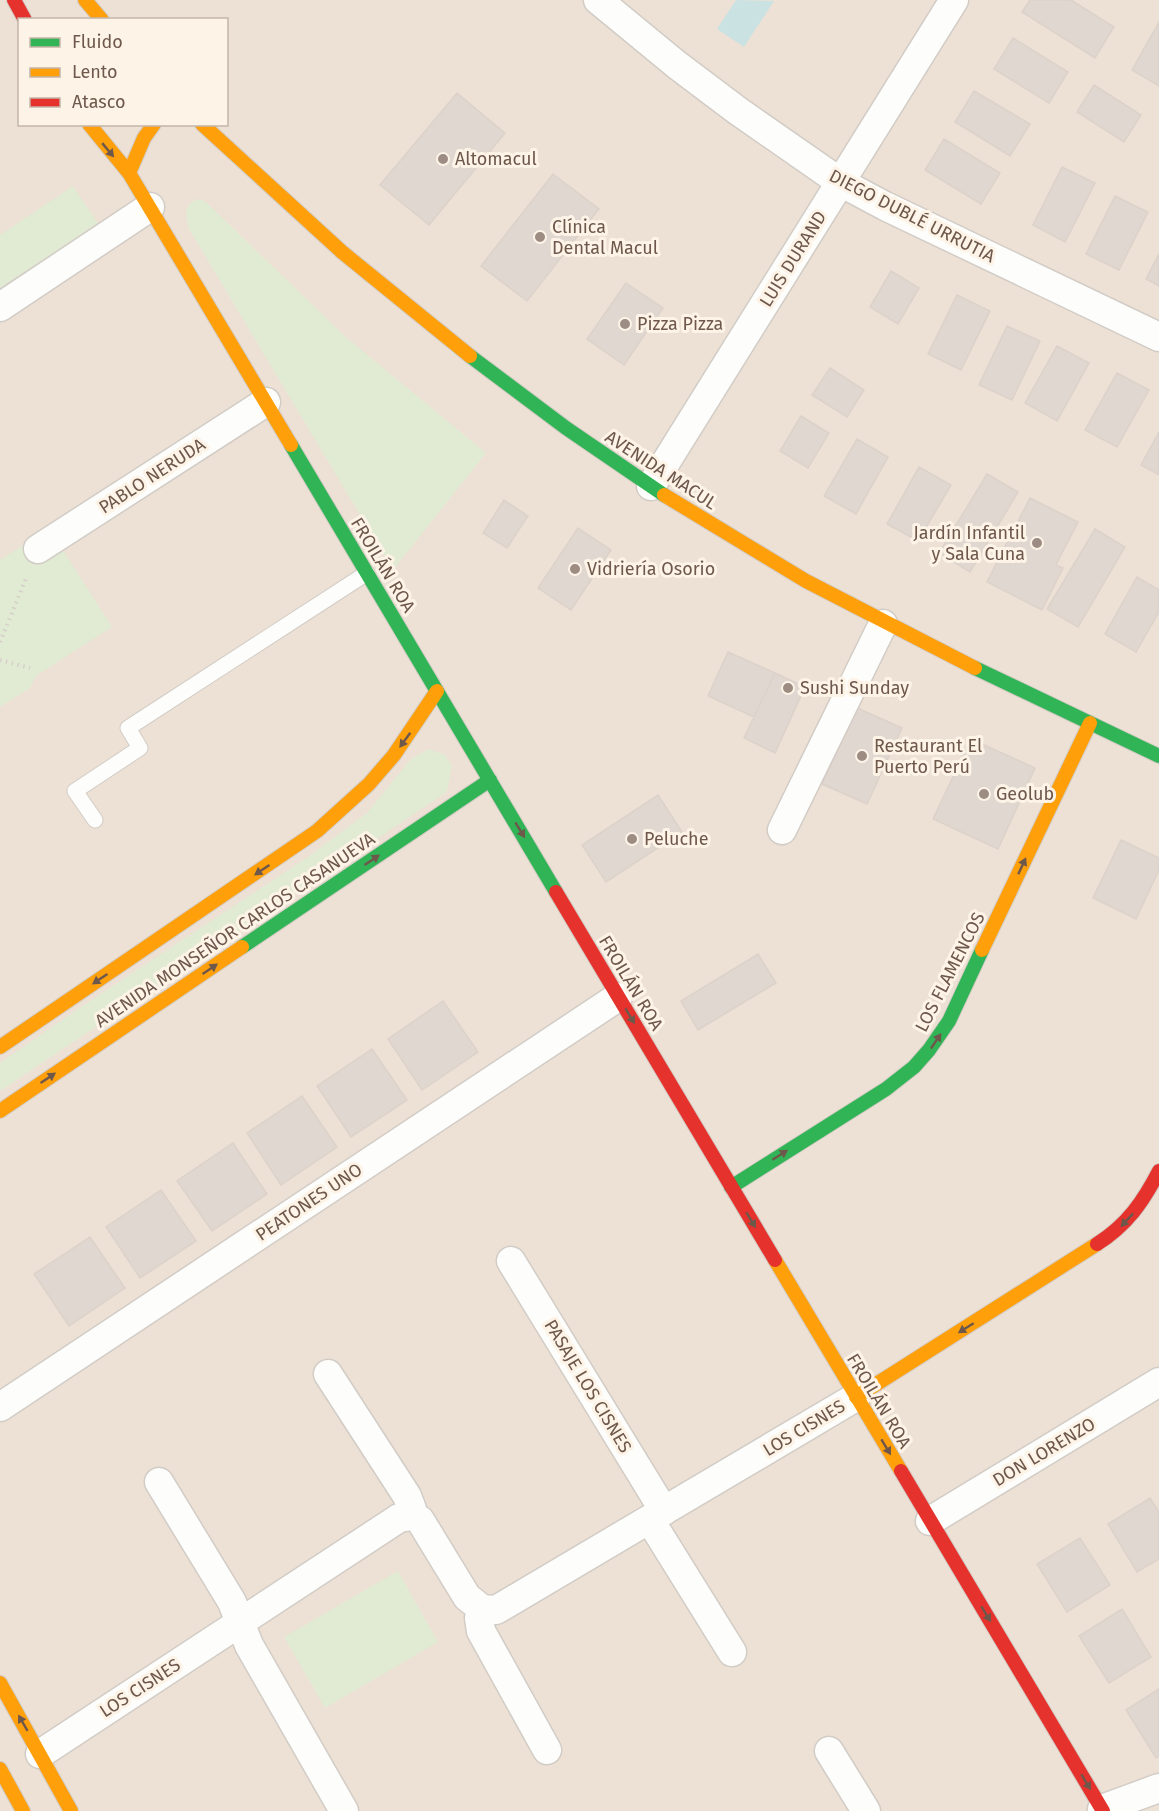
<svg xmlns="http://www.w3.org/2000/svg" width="1159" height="1811" viewBox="0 0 1159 1811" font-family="'Fira Sans',sans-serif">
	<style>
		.residential { fill: #ede1d5; fill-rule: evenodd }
		.green { fill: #e1ead3 }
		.water { fill: #cbe2e2 }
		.building { fill: #e0d7d0; stroke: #dcd2ca; stroke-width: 1.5 }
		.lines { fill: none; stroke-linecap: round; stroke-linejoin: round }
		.lane-casing { stroke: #d2ccc6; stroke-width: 17 }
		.street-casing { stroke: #d2ccc6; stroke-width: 31 }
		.fast-casing { stroke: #d2cbc4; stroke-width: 16 }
		.slow-casing { stroke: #d2cbc4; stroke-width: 16 }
		.jam-casing { stroke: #d2cbc4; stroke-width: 16 }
		.path { stroke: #d5cfc9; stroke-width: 4; stroke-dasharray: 1.5 4.5; stroke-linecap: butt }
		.lane { stroke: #fdfdfb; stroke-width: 15 }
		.street { stroke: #fdfdfb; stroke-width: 28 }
		.fast { stroke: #30b455; stroke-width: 14 }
		.slow { stroke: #ff9f0a; stroke-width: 14 }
		.jam { stroke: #e5322d; stroke-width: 14 }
		.oneway { fill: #6e574b }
		.poi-dot { fill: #9d8c82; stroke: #fdf4e7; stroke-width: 2 }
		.labels { text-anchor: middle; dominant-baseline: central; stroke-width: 6; stroke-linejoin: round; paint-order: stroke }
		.poi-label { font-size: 18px; fill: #6e574b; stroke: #fdf4e7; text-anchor: start }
		.street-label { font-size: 18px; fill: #6e574b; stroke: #fdf4e7 }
	</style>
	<rect width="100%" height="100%" fill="#f4efe7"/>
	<path class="residential" d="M0 0H1159V1811H0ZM20 20H226V124H20Z"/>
	<path class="green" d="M73 186 103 231 0 300V235Z
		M200 199 207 203 347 338 486 453 393 570 189 229C185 216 183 202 200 199Z
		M31 540 64 552 112 627 36 676 30 688 0 707V560Z
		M429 749 445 755 452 765 447 792 0 1091V1063L75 1011 308 857 367 813 411 759Z
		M398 1571 438 1642 325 1708 284 1637Z"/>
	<path class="water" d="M736 0 774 1 744 47 717 29Z"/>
	<path class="building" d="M1030 0H1071L1114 27 1095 58 1022 12Z
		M1159 22V86L1132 70Z
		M1013 38 1068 72 1049 103 994 69Z
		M1094 85 1141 115 1124 142 1077 112Z
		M974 91 1030 124 1010 156 955 122Z
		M457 93 505 133 429 225 380 185Z
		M944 139 1000 173 981 204 925 170Z
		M1062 167 1095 183 1065 242 1033 225Z
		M553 174 599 209 527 301 481 266Z
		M1115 196 1148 212 1119 270 1086 254Z
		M1159 254V286L1146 279Z
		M891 271 919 288 898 324 870 307Z
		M626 283 663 308 624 365 587 339Z
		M957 295 990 311 961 370 928 354Z
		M1007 326 1040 341 1012 400 979 385Z
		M1057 346 1089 363 1057 421 1025 403Z
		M830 368 864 390 847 417 812 395Z
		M1117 373 1149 390 1117 447 1085 430Z
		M801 416 829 433 808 468 780 451Z
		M1159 432V475L1141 465Z
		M857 439 888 457 856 514 824 496Z
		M919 467 951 485 918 541 887 524Z
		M987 474 1018 492 970 572 939 553Z
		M1030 498 1078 522 1056 565 1063 568 1042 610 987 582Z
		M504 500 528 516 507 548 483 533Z
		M578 528 611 550 571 610 538 588Z
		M1095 529 1125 547 1078 627 1047 609Z
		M1137 577 1159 590V612L1136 652 1105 634Z
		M728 652 775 673 754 717 708 696Z
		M775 673 805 687 775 753 744 738Z
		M857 708 902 728 867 804 822 784Z
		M971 739 1035 768 998 849 933 819Z
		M658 795 682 832 606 882 582 845Z
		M1121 840 1159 858V870L1136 919 1093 898Z
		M758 954 776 983 698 1030 681 1001Z
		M443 1001 478 1052 422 1090 388 1039Z
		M372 1049 407 1100 351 1137 317 1086Z
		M302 1096 337 1147 281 1185 247 1133Z
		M233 1143 267 1194 212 1231 177 1181Z
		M161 1190 196 1241 140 1278 106 1227Z
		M90 1237 125 1288 69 1326 34 1274Z
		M1150 1498 1159 1512V1559L1137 1572 1108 1524Z
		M1080 1538 1110 1585 1067 1612 1037 1564Z
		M1122 1609 1151 1657 1109 1683 1079 1636Z
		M1159 1689V1756L1156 1758 1126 1710Z"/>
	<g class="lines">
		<defs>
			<path id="lane" d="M95 820 75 791 140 748 128 728 367 573"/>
			<path id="street" d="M598 0 677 65 738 111 840 182 885 206 1159 337
				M0 307 150 207
				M651 486 954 0
				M38 549 266 402
				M782 830 883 624
				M511 1261 664 1511
				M328 1374 407 1496 412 1509V1516
				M0 1407 618 997
				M159 1482 232 1602 249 1645 344 1811
				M650 1520 732 1652
				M930 1521 1159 1382
				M482 1609 479 1618 481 1631 547 1750
				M829 1751 866 1811
				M40 1754 399 1518 412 1516 420 1520 467 1597 482 1609 496 1610 856 1397
				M1102 1809 1159 1788"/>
			<path id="fast" d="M470 356 566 428 664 495
				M291 445 556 892
				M975 668 1159 756
				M242 947 490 780
				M731 1187 886 1089 914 1067 929 1050 949 1021 982 950"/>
			<path id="slow" d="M85 0 102 20
				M89 124 129 173 144 138 154 124
				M202 124 342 252 470 356
				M129 173 291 445
				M664 495 806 581 975 668
				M982 950 1090 723
				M0 1047 317 831 369 784 394 755 437 691
				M0 1111 242 947
				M775 1260 901 1471
				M856 1397 1097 1244
				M0 1683 71 1811
				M0 1769 23 1811"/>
			<path id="jam" d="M14 0 25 20
				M556 892 775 1260
				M1097 1244C1127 1225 1143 1202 1159 1171
				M901 1471 1103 1811"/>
		</defs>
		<use href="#lane" class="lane-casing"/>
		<use href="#street" class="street-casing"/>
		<use href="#fast" class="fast-casing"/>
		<use href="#slow" class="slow-casing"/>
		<use href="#jam" class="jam-casing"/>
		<path class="path" d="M0 642 27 576
			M0 660 30 668"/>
		<use href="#lane" class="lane"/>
		<use href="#street" class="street"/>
		<use href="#fast" class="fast"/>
		<use href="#slow" class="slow"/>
		<use href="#jam" class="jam"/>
	</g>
	<defs><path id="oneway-solid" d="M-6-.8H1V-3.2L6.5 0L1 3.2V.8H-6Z" transform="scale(1.5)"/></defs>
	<g class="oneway">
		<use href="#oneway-solid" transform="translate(108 150) rotate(50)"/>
		<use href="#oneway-solid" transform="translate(405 740) rotate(126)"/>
		<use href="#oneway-solid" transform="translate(520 830) rotate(59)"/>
		<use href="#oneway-solid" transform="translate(372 860) rotate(-34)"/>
		<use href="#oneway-solid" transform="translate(1022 866) rotate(-65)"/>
		<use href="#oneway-solid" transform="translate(262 870) rotate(146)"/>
		<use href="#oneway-solid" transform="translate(210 969) rotate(-34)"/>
		<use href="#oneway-solid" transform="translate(100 979) rotate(146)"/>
		<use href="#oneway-solid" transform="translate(630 1016) rotate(59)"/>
		<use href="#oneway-solid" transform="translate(936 1041) rotate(-56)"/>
		<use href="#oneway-solid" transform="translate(48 1078) rotate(-34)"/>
		<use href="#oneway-solid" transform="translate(780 1155) rotate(-32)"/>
		<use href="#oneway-solid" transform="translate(751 1220) rotate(59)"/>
		<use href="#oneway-solid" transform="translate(1127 1220) rotate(133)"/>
		<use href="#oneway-solid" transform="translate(966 1328) rotate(148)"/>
		<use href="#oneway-solid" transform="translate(886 1447) rotate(59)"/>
		<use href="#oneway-solid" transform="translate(986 1614) rotate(59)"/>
		<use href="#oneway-solid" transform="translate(23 1723) rotate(-120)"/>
		<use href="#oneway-solid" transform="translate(1086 1782) rotate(59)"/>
	</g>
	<g class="poi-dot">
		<circle cx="443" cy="159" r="6"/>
		<circle cx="540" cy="237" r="6"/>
		<circle cx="625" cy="324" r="6"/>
		<circle cx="1037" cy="543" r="6"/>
		<circle cx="575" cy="569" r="6"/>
		<circle cx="788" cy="688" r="6"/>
		<circle cx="862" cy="756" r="6"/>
		<circle cx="984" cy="794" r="6"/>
		<circle cx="632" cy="839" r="6"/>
	</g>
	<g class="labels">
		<g class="poi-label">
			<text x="455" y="159">Altomacul</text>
			<text x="552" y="227">Clínica<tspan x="552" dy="21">Dental Macul</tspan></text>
			<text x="637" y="324">Pizza Pizza</text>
			<text x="1025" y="533" text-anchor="end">Jardín Infantil<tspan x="1025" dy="21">y Sala Cuna</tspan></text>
			<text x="587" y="569">Vidriería Osorio</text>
			<text x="800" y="688">Sushi Sunday</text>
			<text x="874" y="746">Restaurant El<tspan x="874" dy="21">Puerto Perú</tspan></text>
			<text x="996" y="794">Geolub</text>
			<text x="644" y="839">Peluche</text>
		</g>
		<g class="street-label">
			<text transform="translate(912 216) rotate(27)">DIEGO DUBLÉ URRUTIA</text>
			<text transform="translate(793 259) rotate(-58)">LUIS DURAND</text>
			<text transform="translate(661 470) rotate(33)">AVENIDA MACUL</text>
			<text transform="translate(152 476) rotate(-33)">PABLO NERUDA</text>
			<text transform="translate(383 565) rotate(59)">FROILÁN ROA</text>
			<text transform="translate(235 930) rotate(-34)">AVENIDA MONSEÑOR CARLOS CASANUEVA</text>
			<text transform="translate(950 972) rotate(-63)">LOS FLAMENCOS</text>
			<text transform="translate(631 983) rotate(59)">FROILÁN ROA</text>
			<text transform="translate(309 1202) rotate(-34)">PEATONES UNO</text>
			<text transform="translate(588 1386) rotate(59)">PASAJE LOS CISNES</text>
			<text transform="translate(879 1401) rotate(59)">FROILÁN ROA</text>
			<text transform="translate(804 1428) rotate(-31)">LOS CISNES</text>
			<text transform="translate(1044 1452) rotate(-31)">DON LORENZO</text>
			<text transform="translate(140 1688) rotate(-33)">LOS CISNES</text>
		</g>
	</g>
	<rect x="18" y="18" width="210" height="108" fill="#fdf4e7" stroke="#c4b5a9" stroke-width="1.5"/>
	<rect x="30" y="38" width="30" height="9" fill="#30b455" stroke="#c4b5a9" stroke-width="1.5"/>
	<text x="72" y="48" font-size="18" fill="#6e574b">Fluido</text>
	<rect x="30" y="68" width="30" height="9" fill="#ff9f0a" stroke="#c4b5a9" stroke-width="1.5"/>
	<text x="72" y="78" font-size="18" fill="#6e574b">Lento</text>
	<rect x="30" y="98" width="30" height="9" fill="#e5322d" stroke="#c4b5a9" stroke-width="1.5"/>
	<text x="72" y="108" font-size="18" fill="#6e574b">Atasco</text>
</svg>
